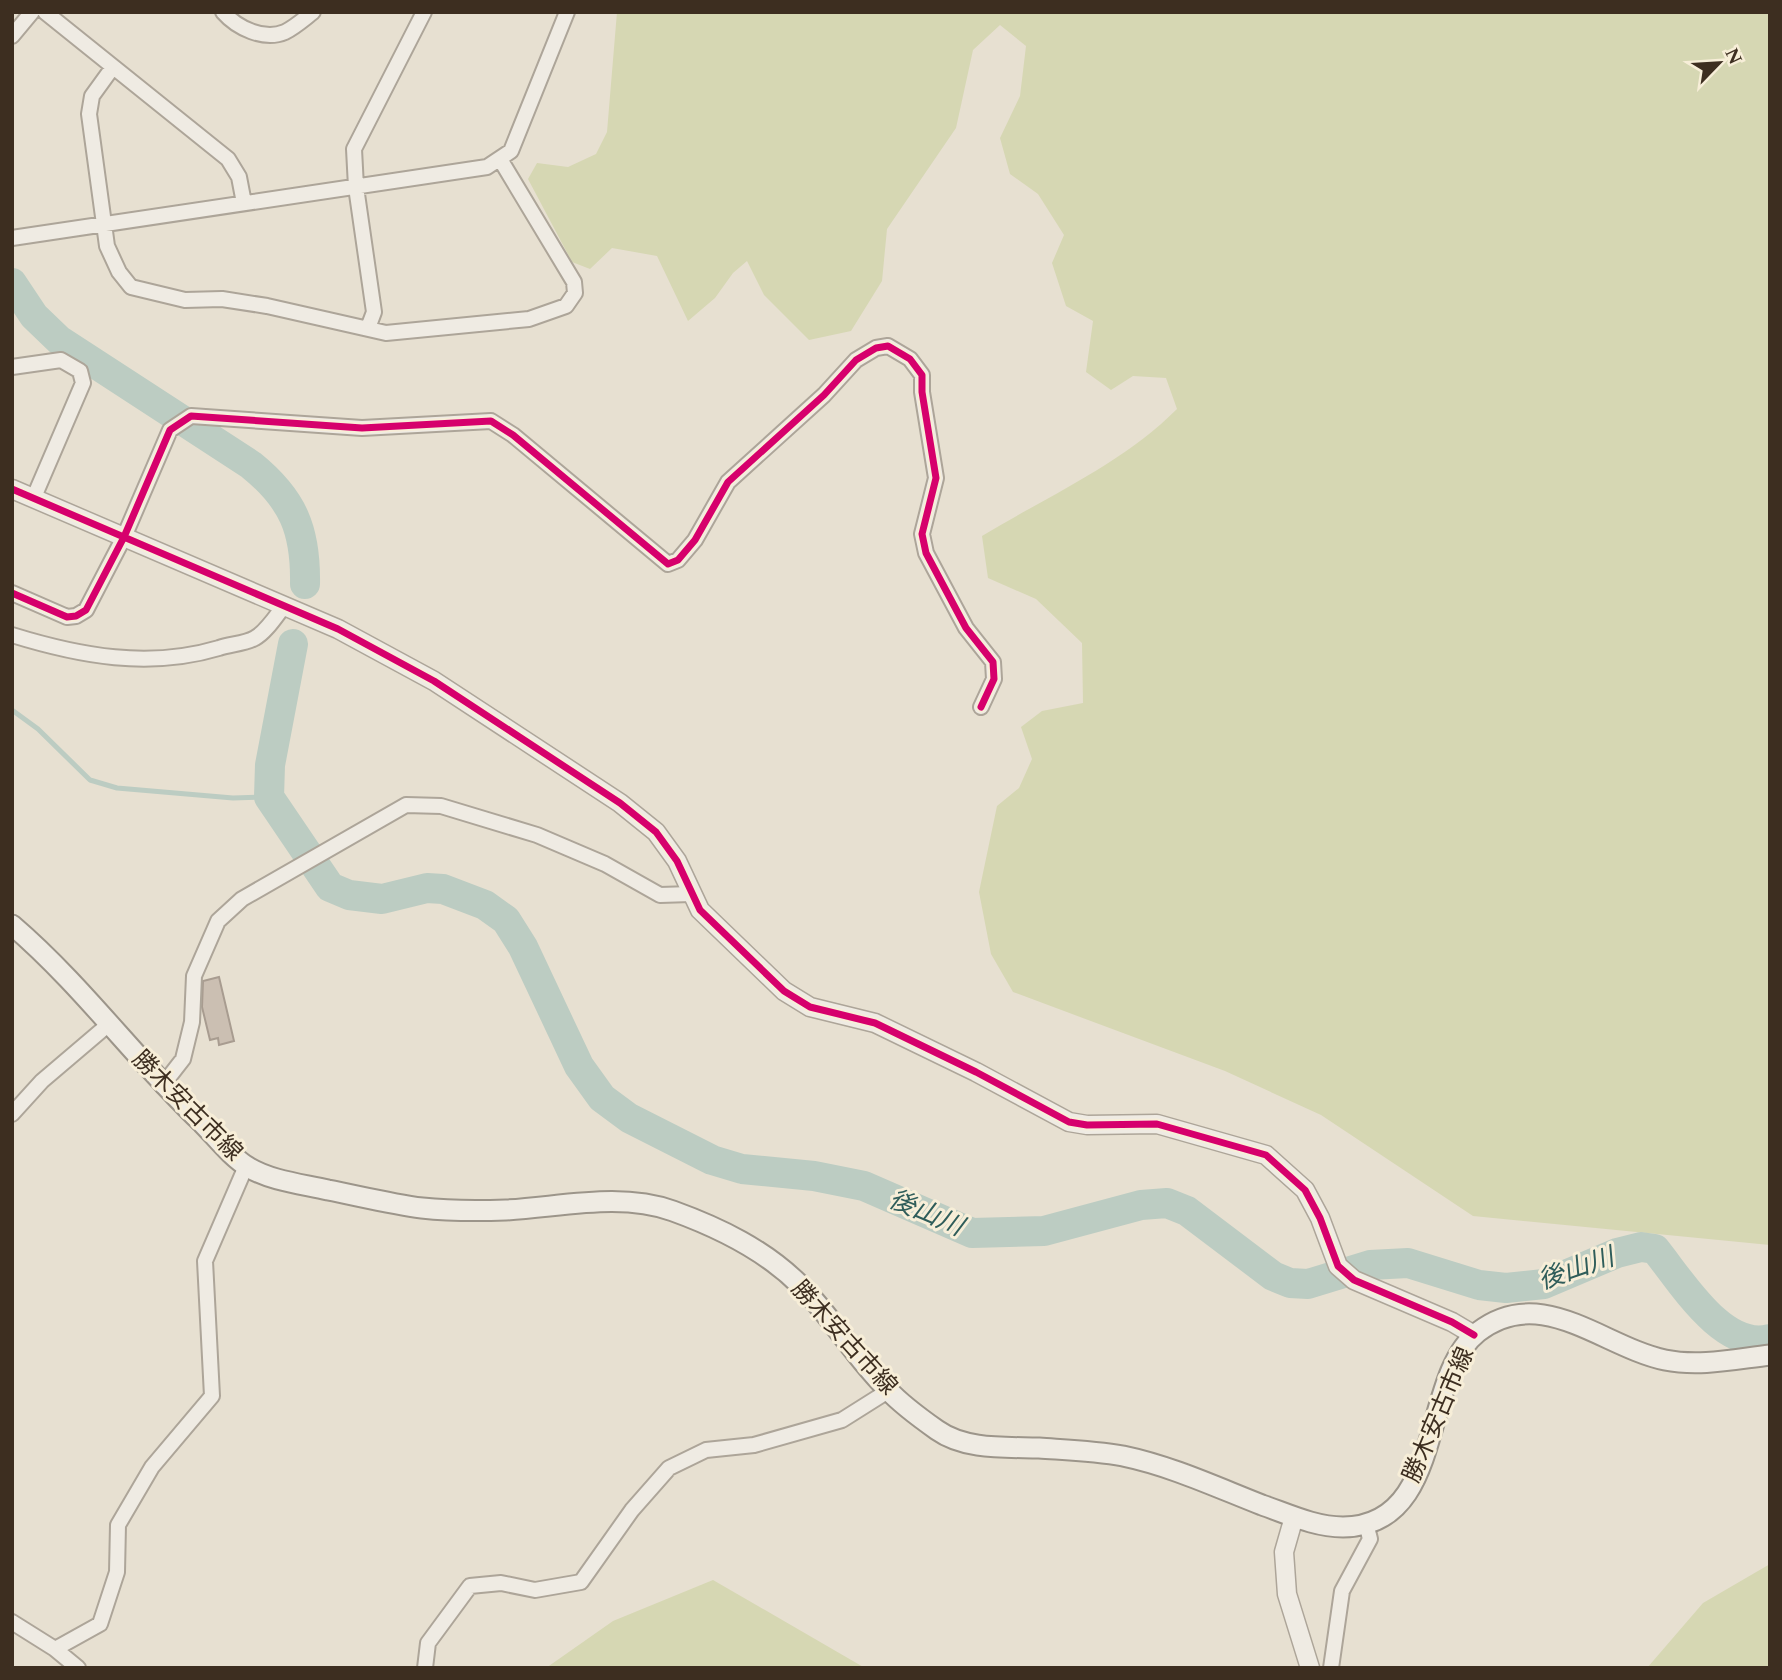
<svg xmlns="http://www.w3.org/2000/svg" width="1782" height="1680" viewBox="0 0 1782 1680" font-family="Spectral,'Noto Sans JP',serif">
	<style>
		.green { fill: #d6d7b3 }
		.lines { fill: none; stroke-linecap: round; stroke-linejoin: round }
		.stream { stroke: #bcccc2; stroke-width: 5 }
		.river { stroke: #bcccc2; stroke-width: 30 }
		.building { fill: #cbbfb2; stroke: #a89c90; stroke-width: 2 }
		.minor-casing { stroke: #ada599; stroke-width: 18 }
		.tertiary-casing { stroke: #ada599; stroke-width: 21 }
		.secondary-casing { stroke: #9c958a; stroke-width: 23 }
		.minor { stroke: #efebe3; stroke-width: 14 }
		.tertiary { stroke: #efebe3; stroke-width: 18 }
		.secondary { stroke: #efebe3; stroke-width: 19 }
		.cycleway-casing { stroke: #f7eed8; stroke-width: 11 }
		.cycleway { stroke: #d6006c; stroke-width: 7 }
		.labels { text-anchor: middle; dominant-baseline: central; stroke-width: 6; stroke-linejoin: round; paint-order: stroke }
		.street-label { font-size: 24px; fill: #3d2e20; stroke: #f7eed8 }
		.water-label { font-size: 26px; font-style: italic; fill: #2f5d5a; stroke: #f7eed8 }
	</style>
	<rect width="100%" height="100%" fill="#e7e0d1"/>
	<path class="green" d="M617 12H1770V1245L1473 1216 1321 1115 1225 1071 1013 992 991 954 979 892 997 806 1019 788 1032 759 1021 727 1042 711 1083 703 1082 643 1036 599 988 578 982 536C1048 496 1122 464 1177 409L1166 378 1133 376 1111 390 1086 372 1093 321 1066 306 1052 263 1064 235 1038 194 1010 174 1000 138 1020 96 1026 46 1000 25 973 50 956 128 887 229 882 281 851 331 809 340 764 295 747 261 733 273 715 298 688 321 657 256 612 248 590 269 572 262 528 179 537 163 568 167 596 154 607 132Z
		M1770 1564V1668H1647L1703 1603Z
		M713 1580 865 1668H546L613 1621Z"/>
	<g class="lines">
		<path class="stream" d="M12 710 38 729 90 780 117 788 233 798 269 797"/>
		<path class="river" d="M12 283 34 316 59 340 251 465C293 499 306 530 305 584
			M293 644 270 765 269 797 330 887 349 895 382 899 427 888 443 889 485 905 506 920 523 947 579 1066 602 1098 629 1118 712 1160 742 1169 814 1176 864 1186 972 1233 1044 1231 1141 1205 1167 1203 1187 1211 1273 1276 1290 1283 1308 1284 1370 1265 1408 1263 1479 1285 1506 1288 1544 1284 1617 1253 1641 1247 1655 1249C1681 1281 1723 1352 1770 1339"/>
	</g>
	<path class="building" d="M219 977 234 1041 219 1045 218 1038 210 1040 202 1007 203 981Z"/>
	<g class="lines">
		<defs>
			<path id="minor" d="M45 12 228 159 239 177 244 203
				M223 12C237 28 264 41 285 32 295 27 304 19 313 12
				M12 36 32 12
				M113 67 92 96 89 114 107 246 119 272 131 287 185 300 222 299 267 306 386 333 529 319 566 306 575 293 574 282 500 159
				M12 238 487 167 511 151 567 12
				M368 328 374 312 356 187 354 149 424 12
				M12 367 61 360 80 371 83 383 34 497
				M12 593 67 617 76 616 86 610 124 537 170 430 191 416 362 428 491 421 513 435 668 564 678 560 695 540 728 482 824 395 856 360 876 348 888 346 910 359 922 375V392L936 478 922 534 926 553 966 628 993 662 994 679 981 707
				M12 635C80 656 149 669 219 648 230 644 245 644 255 638 266 632 276 616 284 606
				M162 1086 183 1059 192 1022 194 976 218 921 242 899 406 805 441 806 537 835 605 864 660 895 691 894
				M12 1114 42 1081 109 1024
				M12 1622 55 1649 78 1668
				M55 1649 100 1624 117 1572 118 1525 152 1467 212 1396 205 1261 246 1166
				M425 1668 428 1643 470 1586 501 1583 535 1590 581 1582 632 1510 669 1468 706 1450 754 1445 842 1420 888 1391
				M1331 1668 1342 1591 1370 1539 1366 1523"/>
			<path id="tertiary" d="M12 489 338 629 434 681 620 803 656 832 677 861 700 910 784 991 810 1007 875 1023 976 1072 1069 1122 1087 1125 1157 1124 1266 1155 1305 1190 1320 1218 1338 1266 1354 1280 1452 1322 1474 1335
				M1294 1517 1284 1552 1287 1594 1310 1668"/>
			<path id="secondary" d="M12 925C82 985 136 1060 202 1123 216 1137 231 1157 248 1167 271 1181 302 1184 328 1190 359 1196 391 1204 422 1208 449 1211 478 1211 506 1210 561 1207 620 1192 673 1211 720 1228 765 1250 800 1285 832 1317 855 1358 888 1390 902 1405 920 1418 937 1430 965 1450 1005 1447 1039 1448 1067 1450 1095 1451 1123 1456 1171 1466 1216 1487 1262 1505 1288 1514 1315 1527 1343 1527 1447 1526 1419 1378 1478 1332 1541 1283 1603 1347 1665 1360 1700 1367 1735 1359 1770 1355"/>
		</defs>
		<use href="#minor" class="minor-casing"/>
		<use href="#tertiary" class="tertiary-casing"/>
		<use href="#secondary" class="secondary-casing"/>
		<use href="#minor" class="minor"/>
		<use href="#tertiary" class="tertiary"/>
		<use href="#secondary" class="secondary"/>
		<defs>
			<path id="cycleway" d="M12 489 338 629 434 681 620 803 656 832 677 861 700 910 784 991 810 1007 875 1023 976 1072 1069 1122 1087 1125 1157 1124 1266 1155 1305 1190 1320 1218 1338 1266 1354 1280 1452 1322 1474 1335
				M12 593 67 617 76 616 86 610 124 537 170 430 191 416 362 428 491 421 513 435 668 564 678 560 695 540 728 482 824 395 856 360 876 348 888 346 910 359 922 375V392L936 478 922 534 926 553 966 628 993 662 994 679 981 707"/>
		</defs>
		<use href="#cycleway" class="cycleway-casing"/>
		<use href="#cycleway" class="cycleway"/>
	</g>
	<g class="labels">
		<g class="street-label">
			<text transform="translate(187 1106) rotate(45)">勝木安古市線</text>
			<text transform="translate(844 1338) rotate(48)">勝木安古市線</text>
			<text transform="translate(1439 1415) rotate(-67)">勝木安古市線</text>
		</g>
		<g class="water-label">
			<text transform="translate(926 1213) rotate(23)">後山川</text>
			<text transform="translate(1576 1269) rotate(-19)">後山川</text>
		</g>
	</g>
	<rect width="1782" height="1680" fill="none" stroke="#3d2e20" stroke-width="28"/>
	<g transform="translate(1719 63) rotate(65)" stroke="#f7eed8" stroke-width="5" paint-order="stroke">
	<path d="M0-5L12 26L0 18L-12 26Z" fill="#3d2e20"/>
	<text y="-10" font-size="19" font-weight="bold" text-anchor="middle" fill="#3d2e20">N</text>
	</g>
</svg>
